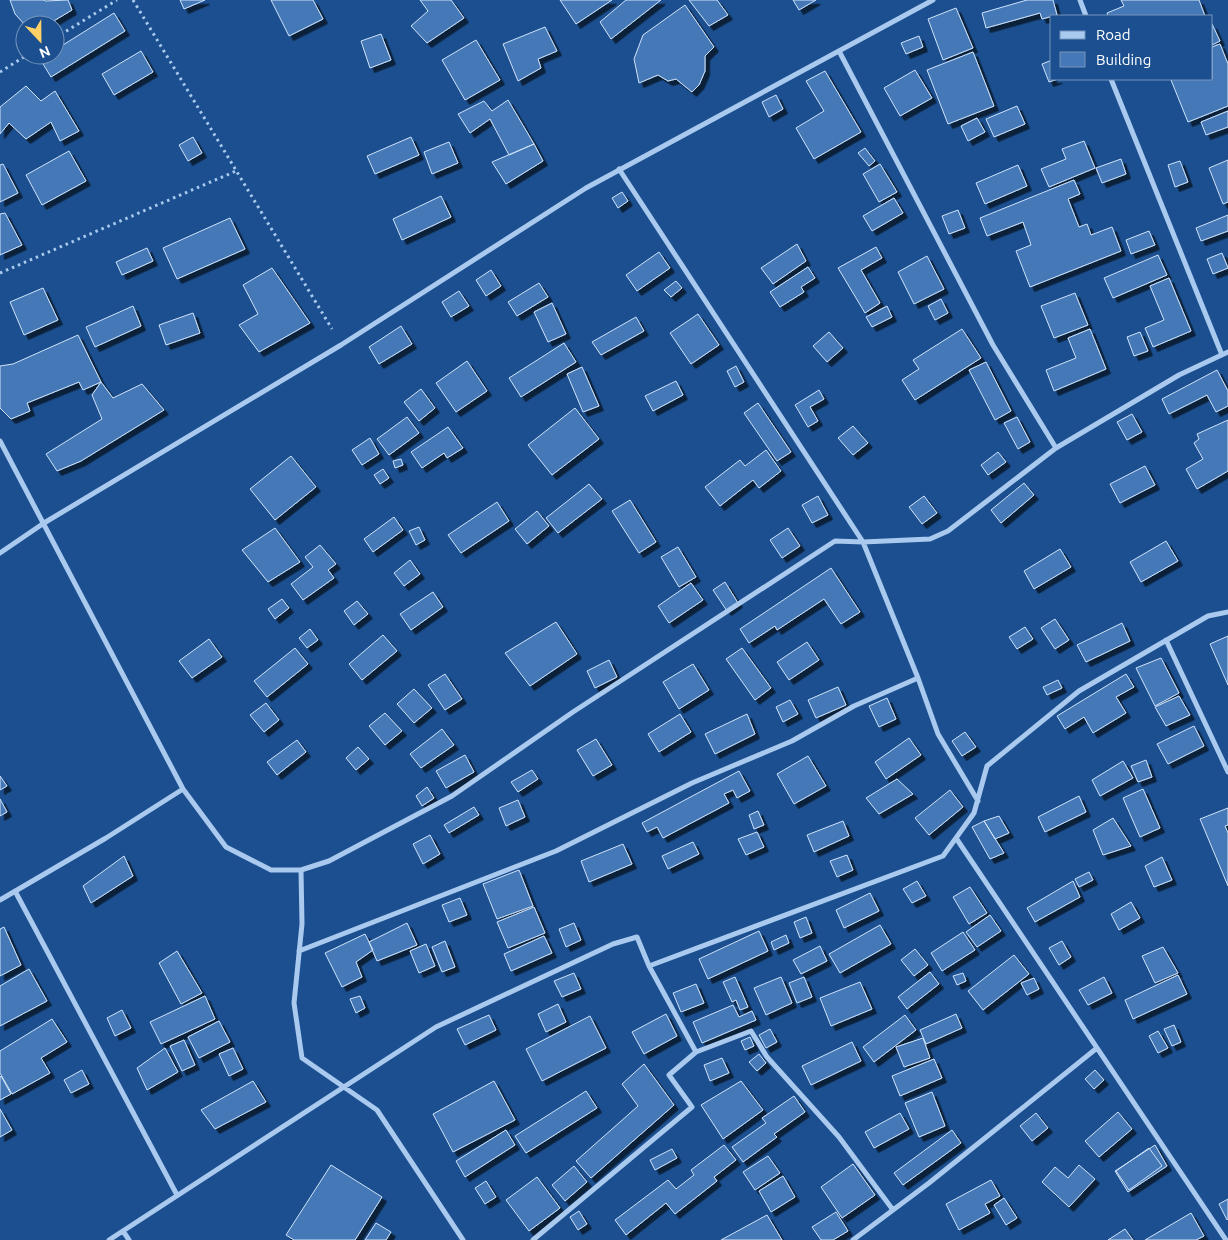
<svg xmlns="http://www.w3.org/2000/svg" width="1228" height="1240" viewBox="0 0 1228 1240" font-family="Ubuntu,sans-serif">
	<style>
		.building { fill: #4478b7; stroke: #cfe3fa; filter: url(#shadow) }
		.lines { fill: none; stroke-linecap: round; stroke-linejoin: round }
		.path { stroke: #a9c9ee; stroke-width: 3; stroke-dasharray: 2.5 4; stroke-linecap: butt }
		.street { stroke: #a9c9ee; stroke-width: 5 }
	</style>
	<defs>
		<filter id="shadow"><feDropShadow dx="4.5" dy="4.5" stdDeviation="0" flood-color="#0009"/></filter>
	</defs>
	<rect width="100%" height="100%" fill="#1b4f8f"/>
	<path class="building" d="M10 0H44L45 1 68 0 72 10 47 25H25L15 14Z
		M180 0H205L184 9Z
		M271 0H313L323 19 289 36Z
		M420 0H451L464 18 427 43 411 26 428 11Z
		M560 0H612L576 24Z
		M626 0H661L611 39 600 22Z
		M689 0H717L728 15 709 26Z
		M793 0H816L799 10Z
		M1027 0H1053L1057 15 1042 19 1040 13 986 28 982 13Z
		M1121 0H1199L1205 16H1108L1107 13 1124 6Z
		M685 5 714 47 705 56V71L699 85 692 92 676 79 668 81 658 75 639 83 634 59 643 35Z
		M956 8 973 48 943 60 928 19Z
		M114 13 125 31 51 77 40 59 47 55H55V50Z
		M1212 24 1220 41 1212 45Z
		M545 27 557 51 538 59 541 68 518 81 503 44Z
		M381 34 391 60 370 68 361 41Z
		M919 36 923 47 906 54 901 43Z
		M476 40 500 80 465 100 442 60Z
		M1220 44 1228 64V106L1188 122 1171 80 1175 79H1212V47Z
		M141 51 153 72 114 95 102 74Z
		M973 52 994 106 948 124 927 70Z
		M1052 60V79H1058L1049 82 1042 64Z
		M915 70 932 98 900 116 884 88Z
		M825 71 861 132 814 159 796 128 824 111 806 81Z
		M26 86 41 101 55 91 79 131 60 141 51 122 26 139 9 123 0 134V107Z
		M776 95 783 109 769 117 762 102Z
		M508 100 534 144 509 155 490 119 470 133 458 114 484 101 492 111Z
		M1017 106 1025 124 994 137 986 119Z
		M1228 111V127L1206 135 1201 122Z
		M977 118 985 132 968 141 961 126Z
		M193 137 202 153 188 161 179 145Z
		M411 137 419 155 375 174 367 156Z
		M1084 141 1095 168 1049 187 1041 169 1066 159 1062 149Z
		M449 142 458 163 432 174 424 152Z
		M534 144 543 161 506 184 492 162Z
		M865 148 875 161 869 166 858 153Z
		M69 151 86 181 42 205 26 175Z
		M1121 159 1126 174 1102 183 1096 168Z
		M1228 160V202L1223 204 1209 168Z
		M1180 161 1188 182 1175 187 1168 165Z
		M3 164 18 193 0 202V165Z
		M880 164 897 192 879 202 863 174Z
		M1018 165 1027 186 985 204 976 183Z
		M1074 180 1080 194 1068 199 1079 227 1087 224 1091 235 1112 227 1121 251 1030 287 1016 251 1031 245 1023 222 987 236 980 218Z
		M622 192 628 201 618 208 612 198Z
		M441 196 451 217 402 240 393 219Z
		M894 198 903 213 872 231 863 216Z
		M958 210 965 228 949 234 942 216Z
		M5 213 22 245 0 255V214Z
		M1228 215V231L1201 241 1196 228Z
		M230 218 245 249 177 279 163 248Z
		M1149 231 1155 245 1131 254 1126 240Z
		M797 244 806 261 773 284 761 268Z
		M876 247 882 258 861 270 880 303 865 313 838 268Z
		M147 248 153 261 122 275 116 262Z
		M659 252 670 268 637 291 626 275Z
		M1222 253 1228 268 1213 274 1207 259Z
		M1158 255 1167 275 1113 298 1104 278Z
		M927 256 944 289 914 304 898 272Z
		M808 267 815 278 801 287 804 292 780 307 770 292Z
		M272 268 310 323 259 352 239 325 258 314 243 285Z
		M491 270 501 286 486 296 476 280Z
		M1169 278 1191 331 1153 347 1145 328 1164 320 1150 286Z
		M676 281 682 288 671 297 664 290Z
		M539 283 548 297 517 316 508 302Z
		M43 288 58 320 24 335 10 302Z
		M459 291 469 306 451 317 442 302Z
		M1075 293 1088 325 1054 338 1041 306Z
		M941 299 948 313 935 320 928 306Z
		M552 303 566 334 548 342 534 312Z
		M133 306 141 326 95 347 86 327Z
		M887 306 892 317 872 327 866 317Z
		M193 313 200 333 166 345 159 325Z
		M698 314 719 345 691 364 670 333Z
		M636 317 644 331 601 355 592 342Z
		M401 326 412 344 379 364 369 347Z
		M962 329 981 358 915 400 902 380 919 369 913 360Z
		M1090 329 1106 369 1054 391 1046 370 1076 358 1068 338Z
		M829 332 843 348 827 362 813 346Z
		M1140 332 1148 351 1134 356 1127 337Z
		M78 335 101 382 83 390 79 382 27 403 30 411 11 419 0 408V366L13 364Z
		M564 343 576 362 521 397 509 378Z
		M467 361 487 391 456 412 436 383Z
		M986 362 1011 411 995 420 969 370Z
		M736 366 744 382 735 387 727 371Z
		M582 367 599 406 583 412 567 374Z
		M1217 370 1228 391V406L1216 412 1207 395 1169 414 1162 399Z
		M676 381 683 395 653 411 645 396Z
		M101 382 113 398 142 384 164 410 81 461 57 471 46 454 102 419 92 395Z
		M421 389 435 408 419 421 404 402Z
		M819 390 824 399 810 407 818 421 808 427 795 405Z
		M758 403 791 452 777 461 744 413Z
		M575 408 599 439 552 475 528 445Z
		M1132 414 1142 432 1127 440 1117 422Z
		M407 417 419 433 389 455 377 439Z
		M1017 417 1030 442 1018 449 1004 423Z
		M1228 420V471L1197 489 1186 469 1203 459 1194 443 1199 439 1197 434Z
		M853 426 868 443 853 455 838 438Z
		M448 427 463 448 447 458 444 453 422 468 411 452Z
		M370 438 379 454 362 465 352 450Z
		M766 450 781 471 759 488 753 480 720 506 705 487 740 460 745 466Z
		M998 452 1006 462 988 475 981 465Z
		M291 456 316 487 275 520 250 489Z
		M401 459 403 465 395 468 393 461Z
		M1145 466 1155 485 1120 503 1110 484Z
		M383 469 389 478 380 484 374 475Z
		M1024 483 1034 495 1001 523 991 510Z
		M589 484 602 499 558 533 546 518Z
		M818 496 828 515 812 523 802 505Z
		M924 496 937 513 922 524 909 507Z
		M630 500 656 542 639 553 612 511Z
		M497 502 509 521 461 553 448 535Z
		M537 511 549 526 527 544 515 529Z
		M394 517 403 530 373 552 364 539Z
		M419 527 425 540 416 545 409 531Z
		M275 528 300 562 268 582 242 550Z
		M788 528 800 546 782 558 770 540Z
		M1166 541 1178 561 1141 582 1130 562Z
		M320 545 336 564 328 570 334 578 303 600 291 584 313 567 305 557Z
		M678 547 696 577 679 587 661 557Z
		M1060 549 1071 567 1034 589 1024 571Z
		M410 560 420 574 404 586 394 573Z
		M831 568 860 612 841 624 824 599 777 630 775 626 749 643 740 629Z
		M725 582 738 603 727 611 713 590Z
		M691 583 703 600 669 623 658 606Z
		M433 592 443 607 411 630 400 614Z
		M282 599 289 608 275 619 268 609Z
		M357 601 368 614 354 625 344 611Z
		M1055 619 1069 640 1055 649 1041 628Z
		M556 622 577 654 530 686 505 653Z
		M1122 623 1130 641 1086 662 1077 645Z
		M1025 627 1033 639 1017 649 1009 637Z
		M310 629 318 640 307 648 299 638Z
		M383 635 397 651 362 680 349 664Z
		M1228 636V685L1210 644Z
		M209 639 222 657 192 678 179 661Z
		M807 642 819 660 789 680 777 662Z
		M295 648 308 664 267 697 254 681Z
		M742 648 771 688 755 700 726 659Z
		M1161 658 1179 693 1155 706 1136 668Z
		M609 660 617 677 595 688 587 671Z
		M693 664 709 690 679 709 663 682Z
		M445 674 462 699 445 710 428 685Z
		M1126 674 1134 687 1116 697 1126 713 1093 733 1084 717 1065 729 1057 716Z
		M1058 680 1062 688 1047 695 1043 687Z
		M838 687 846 705 816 718 808 700Z
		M414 689 432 708 414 723 397 704Z
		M1179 696 1190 715 1166 726 1155 707Z
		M887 698 896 719 879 727 869 706Z
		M790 700 798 714 783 722 776 707Z
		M266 703 279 720 264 732 250 715Z
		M385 713 402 731 385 745 369 726Z
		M680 714 691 732 659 752 648 734Z
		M747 714 755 734 715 754 705 734Z
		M1194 726 1204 746 1168 764 1157 744Z
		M442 729 454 745 421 768 410 754Z
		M965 732 976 747 962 756 952 741Z
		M909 738 921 755 886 779 875 762Z
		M596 739 612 765 593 776 577 750Z
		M297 740 306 752 277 775 267 762Z
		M358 747 369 759 356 770 346 758Z
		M465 755 474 772 446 788 436 771Z
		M808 756 826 786 794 804 777 774Z
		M1146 760 1152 777 1138 782 1131 766Z
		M1123 761 1133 778 1100 796 1092 780Z
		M532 770 538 779 518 792 511 782Z
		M739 771 750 791 737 798 733 790 724 794 729 803 663 838 657 827 647 832 642 823Z
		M0 776 7 786 0 790Z
		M897 779 913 794 879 814 866 798Z
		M427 787 434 798 422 806 416 796Z
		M1143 789 1160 828 1140 837 1123 798Z
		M950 790 963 807 929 835 915 818Z
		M1079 796 1086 812 1045 832 1038 817Z
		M0 799 7 812 0 816Z
		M518 800 525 817 506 826 499 808Z
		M474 807 479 815 449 833 444 825Z
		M1228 808V825L1225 826 1228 833V886L1200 819Z
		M758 811 764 825 754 829 749 815Z
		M999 816 1009 833 995 839 984 821Z
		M1113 818 1131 846 1103 855 1093 830Z
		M843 821 849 836 814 852 807 835Z
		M984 821 1004 853 990 859 972 827Z
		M757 832 764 847 746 855 738 839Z
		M430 835 440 854 423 864 413 844Z
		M693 842 699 854 668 869 662 856Z
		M623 844 632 864 589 882 581 861Z
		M847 855 853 870 837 877 830 861Z
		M124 856 133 876 91 903 83 886Z
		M1162 857 1172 880 1154 887 1145 866Z
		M519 870 533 906 497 919 483 884Z
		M1089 872 1093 880 1079 887 1075 879Z
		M917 881 926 896 912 903 903 889Z
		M1073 881 1080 897 1035 922 1027 908Z
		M970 887 987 913 969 924 953 897Z
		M870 893 879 911 844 928 836 910Z
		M460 898 467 915 449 922 442 905Z
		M1131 902 1140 918 1119 930 1111 914Z
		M534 907 545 933 508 948 497 922Z
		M990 915 1001 931 977 947 966 932Z
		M806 917 812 933 800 938 794 922Z
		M407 923 417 945 377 961 369 942Z
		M574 923 581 940 566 947 559 929Z
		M880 925 891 944 840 973 829 954Z
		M4 927 21 965 0 976V929Z
		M759 931 768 951 708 979 699 959Z
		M963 932 975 950 942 971 931 953Z
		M365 934 373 950 356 962 362 977 342 987 325 953Z
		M786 935 789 943 774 950 771 942Z
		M544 936 552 953 511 971 504 954Z
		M445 941 455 967 442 972 432 947Z
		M1062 941 1071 957 1059 965 1049 948Z
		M426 944 435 966 419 973 410 951Z
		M820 946 827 961 801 974 793 960Z
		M1163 947 1178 973 1155 983 1142 956Z
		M915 949 928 965 914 976 901 960Z
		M177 951 202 993 181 1004 159 963Z
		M1014 955 1029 974 983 1010 968 991Z
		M29 969 47 1001 0 1026V986Z
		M930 972 939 984 907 1009 898 997Z
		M574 973 581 989 562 997 554 981Z
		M963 973 966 981 957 985 953 976Z
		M1178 975 1187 994 1133 1019 1125 1000Z
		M735 977 748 1007 740 1010 736 1000 732 1002 723 982Z
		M781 977 792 1003 766 1015 754 988Z
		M804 977 812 997 797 1003 789 983Z
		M1104 977 1112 993 1088 1005 1079 990Z
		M1034 978 1039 989 1027 995 1021 983Z
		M860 982 872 1009 831 1026 820 998Z
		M696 984 704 1003 681 1012 673 993Z
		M205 996 215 1019 161 1044 150 1022Z
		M360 996 365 1008 356 1013 350 999Z
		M558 1004 566 1022 546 1032 538 1014Z
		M733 1005 739 1017 752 1011 756 1020 702 1043 693 1022Z
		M122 1010 131 1028 115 1036 107 1018Z
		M666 1014 677 1036 644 1054 632 1032Z
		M956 1014 962 1028 926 1044 920 1030Z
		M489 1015 496 1030 465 1045 457 1029Z
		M905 1015 916 1030 874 1062 863 1047Z
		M590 1016 606 1048 542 1081 526 1049Z
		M52 1019 67 1042 41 1058 50 1073 12 1094 0 1073V1051Z
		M219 1021 230 1042 199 1058 188 1037Z
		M1174 1025 1181 1042 1172 1046 1164 1029Z
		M770 1029 777 1042 766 1048 759 1035Z
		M1158 1031 1168 1048 1158 1053 1149 1036Z
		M750 1037 754 1046 745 1050 741 1041Z
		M923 1038 930 1058 904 1067 896 1047Z
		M184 1040 195 1065 182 1071 170 1046Z
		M852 1042 861 1061 811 1085 802 1066Z
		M165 1048 178 1072 147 1090 137 1068Z
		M233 1048 243 1069 229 1076 219 1054Z
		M759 1054 766 1063 757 1071 749 1062Z
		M722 1058 729 1073 710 1081 704 1065Z
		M934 1059 942 1078 900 1096 892 1076Z
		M644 1064 674 1105 591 1178 576 1161 638 1106 622 1084Z
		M82 1070 89 1084 71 1093 64 1080Z
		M1095 1070 1104 1080 1094 1089 1085 1079Z
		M1 1076 11 1094 0 1100V1077Z
		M253 1081 266 1102 215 1129 201 1110Z
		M494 1081 515 1120 453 1152 433 1114Z
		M741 1081 763 1110 723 1139 701 1105Z
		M586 1091 597 1108 526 1153 515 1136Z
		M932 1092 945 1126 919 1137 905 1103Z
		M794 1096 805 1112 774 1134 777 1137 743 1162 732 1147 766 1123 762 1118Z
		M0 1109 12 1130 0 1137Z
		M1118 1112 1132 1129 1099 1157 1085 1141Z
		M900 1113 909 1129 874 1148 865 1132Z
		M1036 1113 1048 1128 1032 1141 1020 1126Z
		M506 1130 515 1145 465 1177 456 1161Z
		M952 1130 961 1143 903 1185 894 1173Z
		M724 1145 736 1160 714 1177 717 1181 675 1214 666 1203 626 1235 615 1220 668 1180 676 1189 694 1175 691 1170Z
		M1155 1145 1167 1166 1128 1192 1115 1171Z
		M1149 1148 1162 1166 1129 1190 1116 1171Z
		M672 1149 677 1158 655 1170 650 1160Z
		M768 1156 780 1173 755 1190 743 1172Z
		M853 1164 875 1195 842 1218 821 1187Z
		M331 1165 382 1197 355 1240H294L286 1235Z
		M1079 1165 1095 1179 1069 1207 1042 1182 1055 1167 1068 1178Z
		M574 1166 587 1182 565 1201 552 1185Z
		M783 1176 795 1197 771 1212 759 1191Z
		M537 1177 560 1208 529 1231 506 1200Z
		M991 1180 1000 1196 985 1204 990 1213 959 1230 946 1204Z
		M486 1181 496 1197 485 1204 475 1188Z
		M1004 1198 1017 1218 1006 1225 994 1205Z
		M1228 1199V1219L1227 1220 1219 1204Z
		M579 1211 587 1224 578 1230 570 1217Z
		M836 1212 848 1231 833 1240H821L812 1227Z
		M1191 1213 1204 1236 1196 1240H1145Z
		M767 1215 782 1240H721Z
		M376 1223 391 1232 386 1240H365Z
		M1125 1229 1133 1240H1108Z"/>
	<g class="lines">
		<path class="path" d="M133 0 332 329
			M55 38 117 0
			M0 72 27 55
			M0 273 236 171"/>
		<path class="street" d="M1080 0 1086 16
			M839 51 993 345 1056 448
			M1111 79 1222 355
			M619 169 863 542 918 678
			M0 441 183 789 226 847 271 870H301L329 861 452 796 573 712 835 541 863 542 930 539 948 531 1056 448 1179 375 1228 352
			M0 553 44 523 341 345 586 188 933 0
			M1166 640 1228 772
			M956 838 1226 1240
			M301 870 302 924 294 1003 302 1058 377 1110 463 1240
			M15 891 177 1195
			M0 900 106 838 183 789
			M299 951 556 851 692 783 792 741 854 706 918 678 938 734 978 801
			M696 1052 751 1031 767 1057 839 1137 893 1210
			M123 1231 129 1240
			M109 1240 436 1027 613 944 637 937 649 966 943 856 974 813 987 766 1079 691 1208 616 1228 612
			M533 1240 692 1107 669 1075 696 1052 649 966
			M853 1240 929 1183 1097 1048"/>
	</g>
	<rect x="1050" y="15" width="162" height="65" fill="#1b4f8f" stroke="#7695bc"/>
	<rect x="1060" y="31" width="25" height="8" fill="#a9c9ee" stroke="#7695bc"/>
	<text x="1096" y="40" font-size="15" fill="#ffffff">Road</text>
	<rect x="1060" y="52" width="25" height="15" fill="#4478b7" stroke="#7695bc"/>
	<text x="1096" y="65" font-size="15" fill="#ffffff">Building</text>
	<g transform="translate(40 40) rotate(158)"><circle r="24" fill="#1b4f8f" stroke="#7695bc"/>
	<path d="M0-4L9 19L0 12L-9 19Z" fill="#ffd166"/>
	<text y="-8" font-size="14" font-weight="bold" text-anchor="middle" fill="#ffffff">N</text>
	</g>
</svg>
